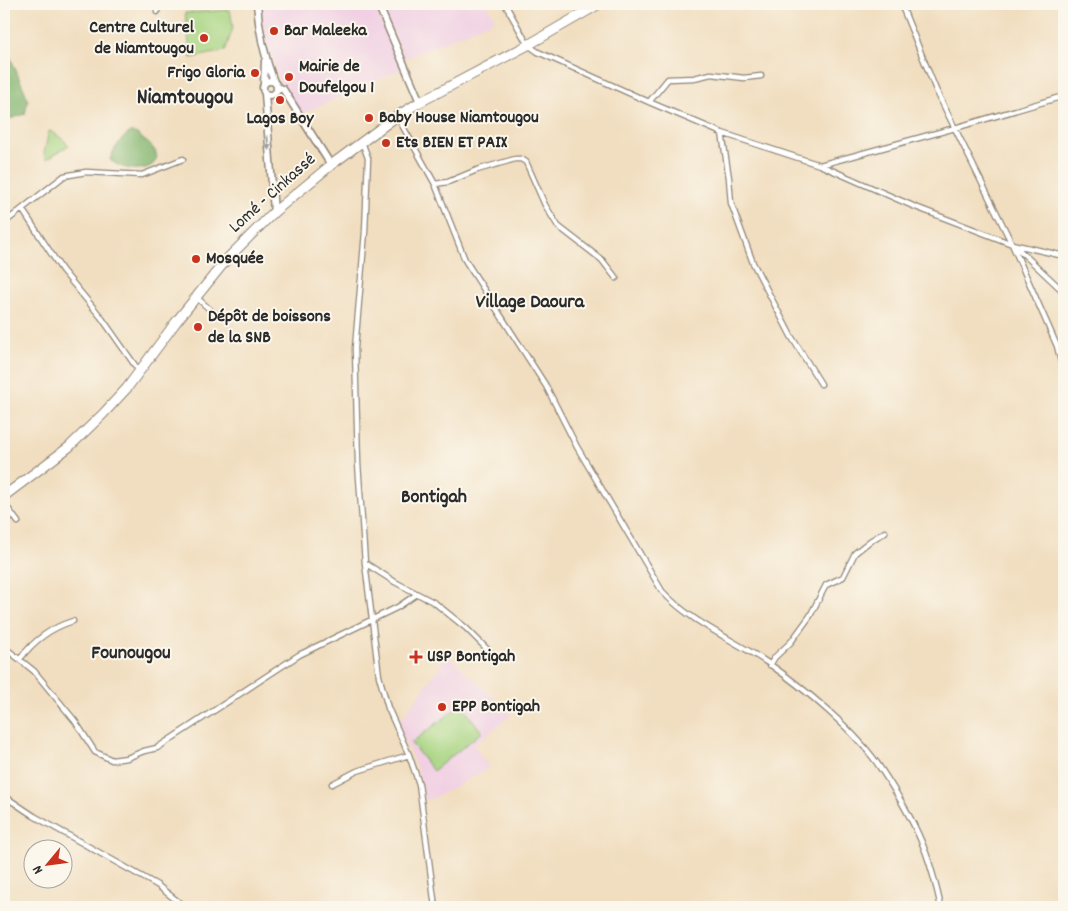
<svg xmlns="http://www.w3.org/2000/svg" width="1068" height="911" viewBox="0 0 1068 911" font-family="Dekko,sans-serif">
	<style>
		.built { fill: #f1d0e3 }
		.green { fill: #a7d481; stroke: #698056 }
		.forest { fill: #85b66f; stroke: #58704d }
		.lines { fill: none; stroke-linecap: round; stroke-linejoin: round }
		.street-casing { stroke: #8e8476; stroke-width: 7 }
		.secondary-casing { stroke: #8e8476; stroke-width: 9 }
		.highway-casing { stroke: #8e8476; stroke-width: 11 }
		.street { stroke: #fff; stroke-width: 4.5 }
		.secondary { stroke: #fff; stroke-width: 6 }
		.highway { stroke: #fff; stroke-width: 9 }
		.oneway { fill: #a0a0a0 }
		.poi-dot { fill: #c8321e; stroke: #fbf7ec; stroke-width: 2 }
		.labels { text-anchor: middle; dominant-baseline: central; stroke-width: 4; stroke-linejoin: round; paint-order: stroke }
		.poi-label { font-size: 18px; font-weight: bold; fill: #2b2b2b; stroke: #fbf7ec; text-anchor: start }
		.street-label { font-size: 18px; fill: #2b2b2b; stroke: #fbf7ec }
		.quarter-label { font-size: 20px; font-weight: bold; fill: #2b2b2b; stroke: #fbf7ec }
		.district-label { font-size: 22px; font-weight: bold; fill: #2b2b2b; stroke: #fbf7ec }
	</style>
	<rect width="100%" height="100%" fill="#fbf7ec"/>
	<filter id="ink" filterUnits="userSpaceOnUse"><feTurbulence type="fractalNoise" baseFrequency=".02" numOctaves="2"/><feDisplacementMap in="SourceGraphic" scale="10" xChannelSelector="R" yChannelSelector="G"/><feConvolveMatrix kernelMatrix="1 2 1 2 8 2 1 2 1" color-interpolation-filters="sRGB"/></filter>
	<filter id="wash" filterUnits="userSpaceOnUse"><feTurbulence type="fractalNoise" baseFrequency=".0096" numOctaves="4" result="noise"/><feDisplacementMap in="SourceGraphic" scale="20" xChannelSelector="R" yChannelSelector="G"/><feGaussianBlur stdDeviation="1.12" result="paint"/><feColorMatrix in="noise" values="0 0 0 0 0 0 0 0 0 0 0 0 0 0 0 0 0 1.4 0 .05"/><feComposite in="paint" operator="in"/></filter>
	<g filter="url(#wash)">
		<rect width="100%" height="100%" fill="#f1dec0"/>
		<path class="built" d="M261 4H373L402 69 301 114 281 88 264 34Z
			M381 4H487L495 20 404 59Z
			M448 655 511 715 474 745 489 768 434 798 425 800 417 769 398 724Z"/>
		<path class="green" d="M4 4H9L11 24 4 25Z
			M230 10 233 28 225 51 191 58 185 13Z
			M49 131C53 131 66 142 69 145L47 159 45 157 44 153Z
			M461 705 482 732 433 771 411 743Z"/>
		<path class="forest" d="M4 46 8 52 28 99 25 114 6 120H4Z
			M131 132C139 134 138 135 144 140 178 164 135 180 110 160 113 150 121 138 131 132Z"/>
	</g>
	<g filter="url(#ink)">
		<g class="lines">
			<defs>
				<path id="street" d="M505 4 528 45 538 52 649 102 722 133 820 165 913 206 1012 244 1064 256
					M901 4 936 90 1012 244 1057 346 1064 374
					M157 12 158 4
					M649 102 668 79 694 78 711 74 744 78 761 76
					M397 116 435 184 465 260 546 386 577 447 662 591C691 623 733 639 768 663 804 688 858 733 881 769 897 793 916 826 926 853 932 870 937 889 941 907
					M722 133 729 178 731 203 753 263 791 336 821 384
					M362 142 368 158 365 232 355 348 358 463 365 563 379 676 388 708 409 755 419 784 435 907
					M820 165 955 128 1064 96
					M435 184 448 182 477 170 515 159H521L526 162 545 205 558 226 602 260 616 278
					M22 209 62 270 101 317 139 371
					M4 223 64 176 86 172 142 175 183 159
					M1015 246 1064 292
					M196 297 216 315
					M4 503 18 522
					M365 563 395 582 435 603 466 628 492 654
					M4 647 34 671 75 721 95 752 112 760 127 758 144 751 157 748 299 655 398 607 417 594
					M20 659C34 640 50 628 73 621
					M770 665 775 657 791 642 810 616 826 585 843 577 855 553 870 541 885 532
					M332 784 357 771 409 755
					M4 796 34 816 157 885 185 907"/>
				<path id="secondary" d="M257 4C259 32 264 56 274 82
					M378 4 420 102
					M263 88a7 7 0 1 1 14 0a7 7 0 1 1-14 0Z
					M264 84 265 61
					M277 87 283 89 331 165
					M265 94 274 212"/>
				<path id="highway" d="M4 496 69 447 103 414 127 388 176 322 227 259 274 212 331 165 397 116 420 102 528 45 599 4"/>
			</defs>
			<use href="#street" class="street-casing"/>
			<use href="#secondary" class="secondary-casing"/>
			<use href="#highway" class="highway-casing"/>
			<use href="#street" class="street"/>
			<use href="#secondary" class="secondary"/>
			<use href="#highway" class="highway"/>
		</g>
		<defs><path id="oneway-solid" d="M-6-.8H1V-3.2L6.5 0L1 3.2V.8H-6Z" transform="scale(1.25)"/></defs>
		<use class="oneway" href="#oneway-solid" transform="translate(268 143) rotate(85)"/>
	</g>
	<g class="poi-dot">
		<circle cx="274" cy="31" r="5"/>
		<circle cx="204" cy="38" r="5"/>
		<circle cx="255" cy="73" r="5"/>
		<circle cx="289" cy="77" r="5"/>
		<circle cx="280" cy="100" r="5"/>
		<circle cx="369" cy="118" r="5"/>
		<circle cx="386" cy="143" r="5"/>
		<circle cx="196" cy="259" r="5"/>
		<circle cx="198" cy="327" r="5"/>
		<path d="M413.5 649.5h5v5h5v5h-5v5h-5v-5h-5v-5h5z"/>
		<circle cx="442" cy="707" r="5"/>
	</g>
	<g class="labels">
		<g class="poi-label">
			<text x="194" y="28" text-anchor="end">Centre Culturel<tspan x="194" dy="21">de Niamtougou</tspan></text>
			<text x="284" y="31">Bar Maleeka</text>
			<text x="299" y="67">Mairie de<tspan x="299" dy="21">Doufelgou 1</tspan></text>
			<text x="245" y="73" text-anchor="end">Frigo Gloria</text>
			<text x="379" y="118">Baby House Niamtougou</text>
			<text x="280" y="119" text-anchor="middle">Lagos Boy</text>
			<text x="396" y="143">Ets BIEN ET PAIX</text>
			<text x="206" y="259">Mosquée</text>
			<text x="208" y="317">Dépôt de boissons<tspan x="208" dy="21">de la SNB</tspan></text>
			<text x="427" y="657">USP Bontigah</text>
			<text x="452" y="707">EPP Bontigah</text>
		</g>
		<g class="street-label">
			<text transform="translate(273 194) rotate(-42)">Lomé - Cinkassé</text>
		</g>
		<g class="quarter-label">
			<text x="530" y="303">Village Daoura</text>
			<text x="434" y="498">Bontigah</text>
			<text x="131" y="654">Founougou</text>
		</g>
		<g class="district-label">
			<text x="185" y="98">Niamtougou</text>
		</g>
	</g>
	<rect width="1068" height="911" fill="none" stroke="#fbf7ec" stroke-width="20"/>
	<g transform="translate(48 864) rotate(241)"><circle r="24" fill="#fbf7ec" stroke="#a8a59f"/>
	<path d="M0-4L9 19L0 12L-9 19Z" fill="#c8321e"/>
	<text y="-8" font-size="14" font-weight="bold" text-anchor="middle" fill="#2b2b2b">N</text>
	</g>
</svg>
